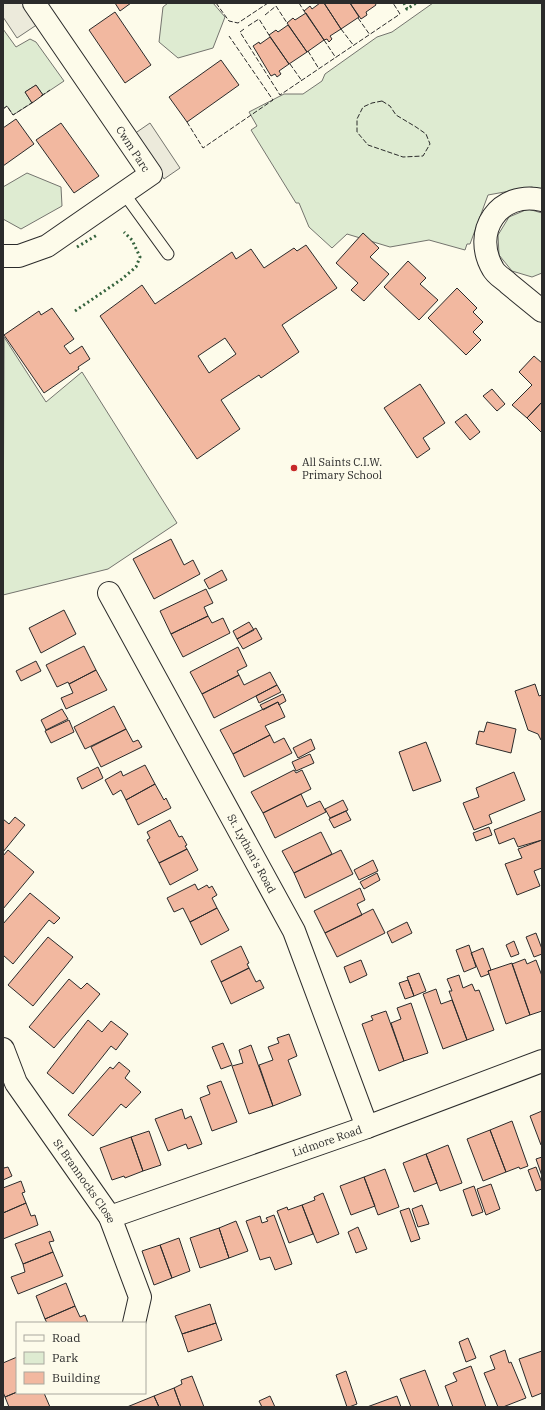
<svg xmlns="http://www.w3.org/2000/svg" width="545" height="1410" viewBox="0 0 545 1410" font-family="'IBM Plex Serif',serif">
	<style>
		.green { fill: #deebd1; stroke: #74746e }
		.parking { fill: #eceadb; stroke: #74746e }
		.building { fill: #f2b8a0; stroke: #2b2b2b; fill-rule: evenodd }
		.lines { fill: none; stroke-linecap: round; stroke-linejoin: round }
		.service-casing { stroke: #2b2b2b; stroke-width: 13 }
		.minor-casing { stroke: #2b2b2b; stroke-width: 24 }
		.service { stroke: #fdfbea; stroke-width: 11 }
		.minor { stroke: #fdfbea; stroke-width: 22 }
		.hedge { stroke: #34623c; stroke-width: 3; stroke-dasharray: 2 3; stroke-linecap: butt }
		.fence { stroke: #2b2b2b; stroke-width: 1; stroke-dasharray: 5 2; stroke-linecap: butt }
		.poi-dot { fill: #c62828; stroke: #fdfbea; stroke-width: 1.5 }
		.labels { text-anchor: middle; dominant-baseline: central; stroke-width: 3; stroke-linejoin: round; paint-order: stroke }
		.street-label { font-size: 11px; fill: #2b2b2b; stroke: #fdfbea }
		.poi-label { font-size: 11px; fill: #2b2b2b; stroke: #fdfbea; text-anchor: start }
	</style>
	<rect width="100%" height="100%" fill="#fdfbea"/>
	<path class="green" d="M168 3H213L225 17 213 48 178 58 159 42 163 7Z
		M433 3H542V192L532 187 488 195 470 244H467L465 250 429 240 390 247 347 234 332 248 309 227 299 203H296L251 130 257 126 249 112 284 94H303L322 81 325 74 377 37 392 32Z
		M3 29 16 47 30 39 36 42 64 81 43 95 36 85 25 92 32 103 13 115 7 106 3 109Z
		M27 173 61 187 62 206 21 229 3 219V187Z
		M528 209 542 213V273L532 277 512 271 499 255 498 235 509 217Z
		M4 337 46 402 82 372 177 523 108 569 3 595Z"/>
	<path class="parking" d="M3 3H46L53 14 17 38 3 17Z
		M150 123 180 168 164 179 134 134Z"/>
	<path class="building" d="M115 3H131L120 11Z
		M320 3H324L341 29 330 36 332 39 329 42 327 39 324 40 304 11 310 6 312 9Z
		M324 3H350L359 17 341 29Z
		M350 3H375L376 5 366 12 367 15 361 19Z
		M115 12 151 65 125 83 89 30Z
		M306 13 324 40 307 52 287 23 293 18 295 20Z
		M288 25 307 52 289 64 269 35 276 30 278 32Z
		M270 37 289 64 279 71 281 74 277 77 275 74 271 76 253 46 259 42 260 44Z
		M221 60 239 85 187 122 169 97Z
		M36 85 43 95 32 103 25 92Z
		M16 119 34 144 3 166V128Z
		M61 123 99 176 74 193 36 140Z
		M363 233 379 248 370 257 389 274 364 301 351 290 358 283 336 263Z
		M306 245 337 288 282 325 299 352 261 378 259 375 221 400 240 429 197 459 100 316 142 285 155 304 232 252 236 259 251 249 264 268 294 248 297 251ZM225 338 236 354 209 373 198 356Z
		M408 261 426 278 420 284 438 300 419 320 384 287Z
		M457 288 477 308 473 312 483 322 473 332 481 340 466 355 428 318Z
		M52 308 74 339 64 346 70 354 82 346 90 359 78 367 79 369 44 393 4 335 39 311 41 315Z
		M534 356 542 363V402L527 418 512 405 532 385 519 372Z
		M420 384 445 423 423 438 430 449 417 458 384 408Z
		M492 389 505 404 497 411 483 396Z
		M542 402V433L527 418Z
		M466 414 480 432 470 440 455 422Z
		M171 539 184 565 193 560 200 574 154 599 133 559Z
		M222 570 227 580 209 589 204 580Z
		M206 589 213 603 204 607 208 616 171 634 160 611Z
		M64 610 76 634 41 653 29 628Z
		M208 616 212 623 223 618 230 633 183 657 171 634Z
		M249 622 254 630 237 639 233 631Z
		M256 628 262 639 243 649 237 639Z
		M84 646 96 670 69 684 68 682 57 687 46 665Z
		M238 647 247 666 237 671 239 675 202 694 190 672Z
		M36 661 41 671 21 681 16 671Z
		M96 670 107 690 66 709 61 698 73 693 69 684Z
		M270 672 277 685 214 718 202 694 239 675 244 685Z
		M535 684 539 696 542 695V739L541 740 538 734 528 730 515 691Z
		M277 685 281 692 259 703 256 696Z
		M283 694 286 701 279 705 278 702 263 710 260 705Z
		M278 702 285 717 265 726 270 735 233 754 220 730Z
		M114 706 126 729 85 749 74 727Z
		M62 709 68 719 46 730 41 720Z
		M69 720 74 732 51 743 45 731Z
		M487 722 516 729 511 753 476 744 479 731 484 732Z
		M126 729 133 742 138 740 142 747 101 767 91 747Z
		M270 735 274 743 284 738 292 753 244 777 233 754Z
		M311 739 315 749 298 758 293 748Z
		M426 742 441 781 413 791 399 752Z
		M310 754 314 763 296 771 292 762Z
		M145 765 155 784 126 800 121 790 113 795 105 780 121 771 123 776Z
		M98 767 103 778 82 789 77 778Z
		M294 770 296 773 302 770 311 789 263 813 251 792Z
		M514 772 525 800 489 815 492 823 474 830 463 803 479 797 476 788Z
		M155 784 164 800 166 798 171 808 138 825 126 800Z
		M301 794 307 807 320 801 326 812 275 838 263 813Z
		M343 800 348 810 330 818 325 809Z
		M346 811 351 820 334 828 329 819Z
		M542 811V840L518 847 514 838 499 844 494 830Z
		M15 817 25 825 3 852V819L9 824Z
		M170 820 179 837 182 836 187 845 185 846 187 849 159 863 147 840 150 838 147 832Z
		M489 827 492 835 476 841 473 833Z
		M321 832 332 854 294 873 282 851Z
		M542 840V868L534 871 540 886 517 895 505 864 522 858 518 849Z
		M187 849 198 870 170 885 159 863Z
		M8 850 34 872 3 909V856Z
		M341 850 353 874 305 898 294 873Z
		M373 860 378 871 359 880 354 870Z
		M377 873 380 880 364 889 360 882Z
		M195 884 198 890 207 885 209 888 212 886 217 895 212 898 217 908 190 922 183 908 174 912 167 898Z
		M360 888 365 900 357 904 362 915 325 933 314 911Z
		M30 893 60 918 54 924 49 920 13 964 3 955V924Z
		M217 908 229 930 201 945 190 922Z
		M373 909 385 933 337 957 325 933Z
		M407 922 412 933 392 943 387 932Z
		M536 933 542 949V954L534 957 526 937Z
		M48 937 73 957 33 1006 8 985Z
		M514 941 519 954 511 957 506 945Z
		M469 945 476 967 464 972 456 950Z
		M241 946 249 963 247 964 249 968 221 982 211 961Z
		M483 948 491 970 488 971 489 974 481 977 471 953Z
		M525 959 527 964 536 960 542 976V1011L530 1015 512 964Z
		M361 960 367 975 350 983 344 967Z
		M512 963 530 1015 506 1024 488 971Z
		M249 968 256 982 260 980 264 988 231 1004 221 982Z
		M419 973 426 991 414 996 407 977Z
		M459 975 463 988 472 984 475 991 479 990 494 1030 467 1040 449 991H452L447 979Z
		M69 979 81 989 87 983 100 994 54 1048 29 1027Z
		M408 980 414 996 405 999 399 983Z
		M436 989 441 1004 452 1000 467 1040 443 1049 423 994Z
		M411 1003 428 1053 404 1061 391 1023 401 1019 397 1008Z
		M386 1011 404 1061 379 1071 362 1024 373 1020 371 1016Z
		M88 1020 102 1032 111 1021 128 1034 116 1050 111 1046 73 1094 47 1073Z
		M289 1034 297 1056 288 1060 301 1095 273 1106 259 1065 273 1060 268 1047 279 1043 277 1038Z
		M223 1043 232 1065 221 1069 212 1047Z
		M251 1045 273 1106 249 1114 232 1066 243 1063 239 1050Z
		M119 1062 130 1071 125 1078 141 1092 126 1108 121 1104 93 1136 68 1115 110 1067 113 1069Z
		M221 1081 237 1122 212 1131 200 1098 210 1094 207 1086Z
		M182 1109 185 1119 191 1116 202 1144 188 1149 186 1144 168 1151 155 1119Z
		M542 1111V1144L541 1145 530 1116Z
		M512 1121 528 1166 520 1169 519 1167 506 1172 490 1130Z
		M490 1130 506 1172 483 1181 467 1139Z
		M149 1131 161 1165 143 1171 131 1137Z
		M131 1137 143 1171 125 1178 124 1176 112 1180 100 1148Z
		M448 1145 462 1183 440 1191 426 1154Z
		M426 1154 437 1183 414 1192 403 1163Z
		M542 1157V1176L536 1159Z
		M3 1166 4 1168 8 1167 12 1176 3 1180Z
		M536 1167 542 1183V1189L536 1191 528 1170Z
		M385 1169 399 1207 378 1215 364 1177Z
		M364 1177 375 1206 351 1215 340 1186Z
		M21 1181 25 1192 22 1193 26 1203 3 1213V1188Z
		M491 1184 500 1209 486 1215 477 1189Z
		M474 1186 483 1212 472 1216 463 1190Z
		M323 1193 339 1234 317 1243 302 1205 315 1200 314 1197Z
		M26 1203 31 1216 35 1215 38 1225 3 1239V1213Z
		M302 1205 313 1234 289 1243 277 1211 287 1207 288 1210Z
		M422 1205 429 1224 418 1227 412 1209Z
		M409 1208 420 1239 411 1242 400 1211Z
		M274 1215 292 1264 275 1270 270 1257 260 1260 246 1221 260 1216 262 1223 268 1221 266 1218Z
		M236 1221 248 1251 229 1258 219 1228Z
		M358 1227 367 1249 356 1253 348 1232Z
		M219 1228 229 1258 200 1268 190 1238Z
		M50 1231 54 1241 49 1242 53 1252 23 1264 15 1244Z
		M179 1238 190 1271 172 1278 160 1245Z
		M160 1245 172 1278 154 1285 142 1251Z
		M53 1252 63 1276 18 1294 11 1277 25 1272 23 1264Z
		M66 1283 75 1306 45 1319 36 1296Z
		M210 1304 216 1323 182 1334 175 1316Z
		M75 1306 80 1317 85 1315 88 1323H47L45 1319Z
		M216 1323 222 1340 188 1352 182 1334Z
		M468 1338 476 1358 466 1362 459 1342Z
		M505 1350 509 1363 511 1362 526 1398 503 1407H498L484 1373 495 1369 490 1356Z
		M542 1351V1393L532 1397 519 1359Z
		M17 1357V1392L5 1397 3 1392V1363Z
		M471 1366 486 1407H453L445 1386 457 1381 453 1373Z
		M425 1370 439 1407H411L400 1379Z
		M346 1371 357 1404 349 1407H347L336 1375Z
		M192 1376 204 1407H181L174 1388 182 1384 181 1380Z
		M174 1388 181 1407H159L154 1396Z
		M17 1392 44 1393 50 1407H9L5 1397Z
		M154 1396 159 1407H127Z
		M270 1396 275 1407H262L259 1401Z
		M397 1396 401 1407H367Z"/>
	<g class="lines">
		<defs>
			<path id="service" d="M123 192 168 254"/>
			<g id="minor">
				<path d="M542 200C499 190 471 232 493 269 496 275 504 279 509 284 520 293 531 302 542 311"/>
				<path d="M3 256H19L47 246 151 174 34 3"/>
				<path id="s1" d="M109 593 294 931 367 1127"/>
				<path id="s2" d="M3 1049 16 1083 110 1217 140 1297 134 1323"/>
				<path id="s3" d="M110 1217 367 1127 542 1061"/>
			</g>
		</defs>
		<use href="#service" class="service-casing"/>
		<use href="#minor" class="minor-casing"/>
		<use href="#service" class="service"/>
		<use href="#minor" class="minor"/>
		<path class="hedge" d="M404 3 407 9 416 3
			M77 247 97 235
			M75 311 122 279 136 267 140 257 132 240 124 232"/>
		<path class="fence" d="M216 3 229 21 238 23 268 3
			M299 3 304 11
			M265 15 276 6 287 23
			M358 18 370 35
			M248 26 259 19 269 35
			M244 29 240 32 280 95 400 14 393 3
			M341 29 354 46
			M324 40 336 58
			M308 51 319 69
			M290 64 302 81
			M41 96 50 90
			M382 101 390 106 396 115 416 127 426 134 430 144 423 156 403 157 368 145 357 132V119L363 107 372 103Z
			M3 109 7 106 13 115 33 102
			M187 122 203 148 273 100 229 36"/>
	</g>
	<circle class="poi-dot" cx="294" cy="468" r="4"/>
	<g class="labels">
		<g class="street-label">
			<text transform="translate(133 149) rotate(57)">Cwm Parc</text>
			<text stroke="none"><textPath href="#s1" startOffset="297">St. Lythan's Road</textPath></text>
			<text stroke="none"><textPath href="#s3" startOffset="230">Lidmore Road</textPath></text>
			<text stroke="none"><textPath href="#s2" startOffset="156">St Brannocks Close</textPath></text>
		</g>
		<g class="poi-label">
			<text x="302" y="462">All Saints C.I.W.<tspan x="302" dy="13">Primary School</tspan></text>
		</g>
	</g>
	<rect width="545" height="1410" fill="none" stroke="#2b2b2b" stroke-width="8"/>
	<rect x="16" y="1322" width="130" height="72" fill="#fdfbea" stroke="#a9a89e"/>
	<rect x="24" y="1335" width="20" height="6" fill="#fdfbea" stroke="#a9a89e"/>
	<text x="52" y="1342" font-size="12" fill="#2b2b2b">Road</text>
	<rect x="24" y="1352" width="20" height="12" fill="#deebd1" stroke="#a9a89e"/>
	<text x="52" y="1362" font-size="12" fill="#2b2b2b">Park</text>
	<rect x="24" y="1372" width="20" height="12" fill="#f2b8a0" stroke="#a9a89e"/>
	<text x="52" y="1382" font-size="12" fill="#2b2b2b">Building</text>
</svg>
